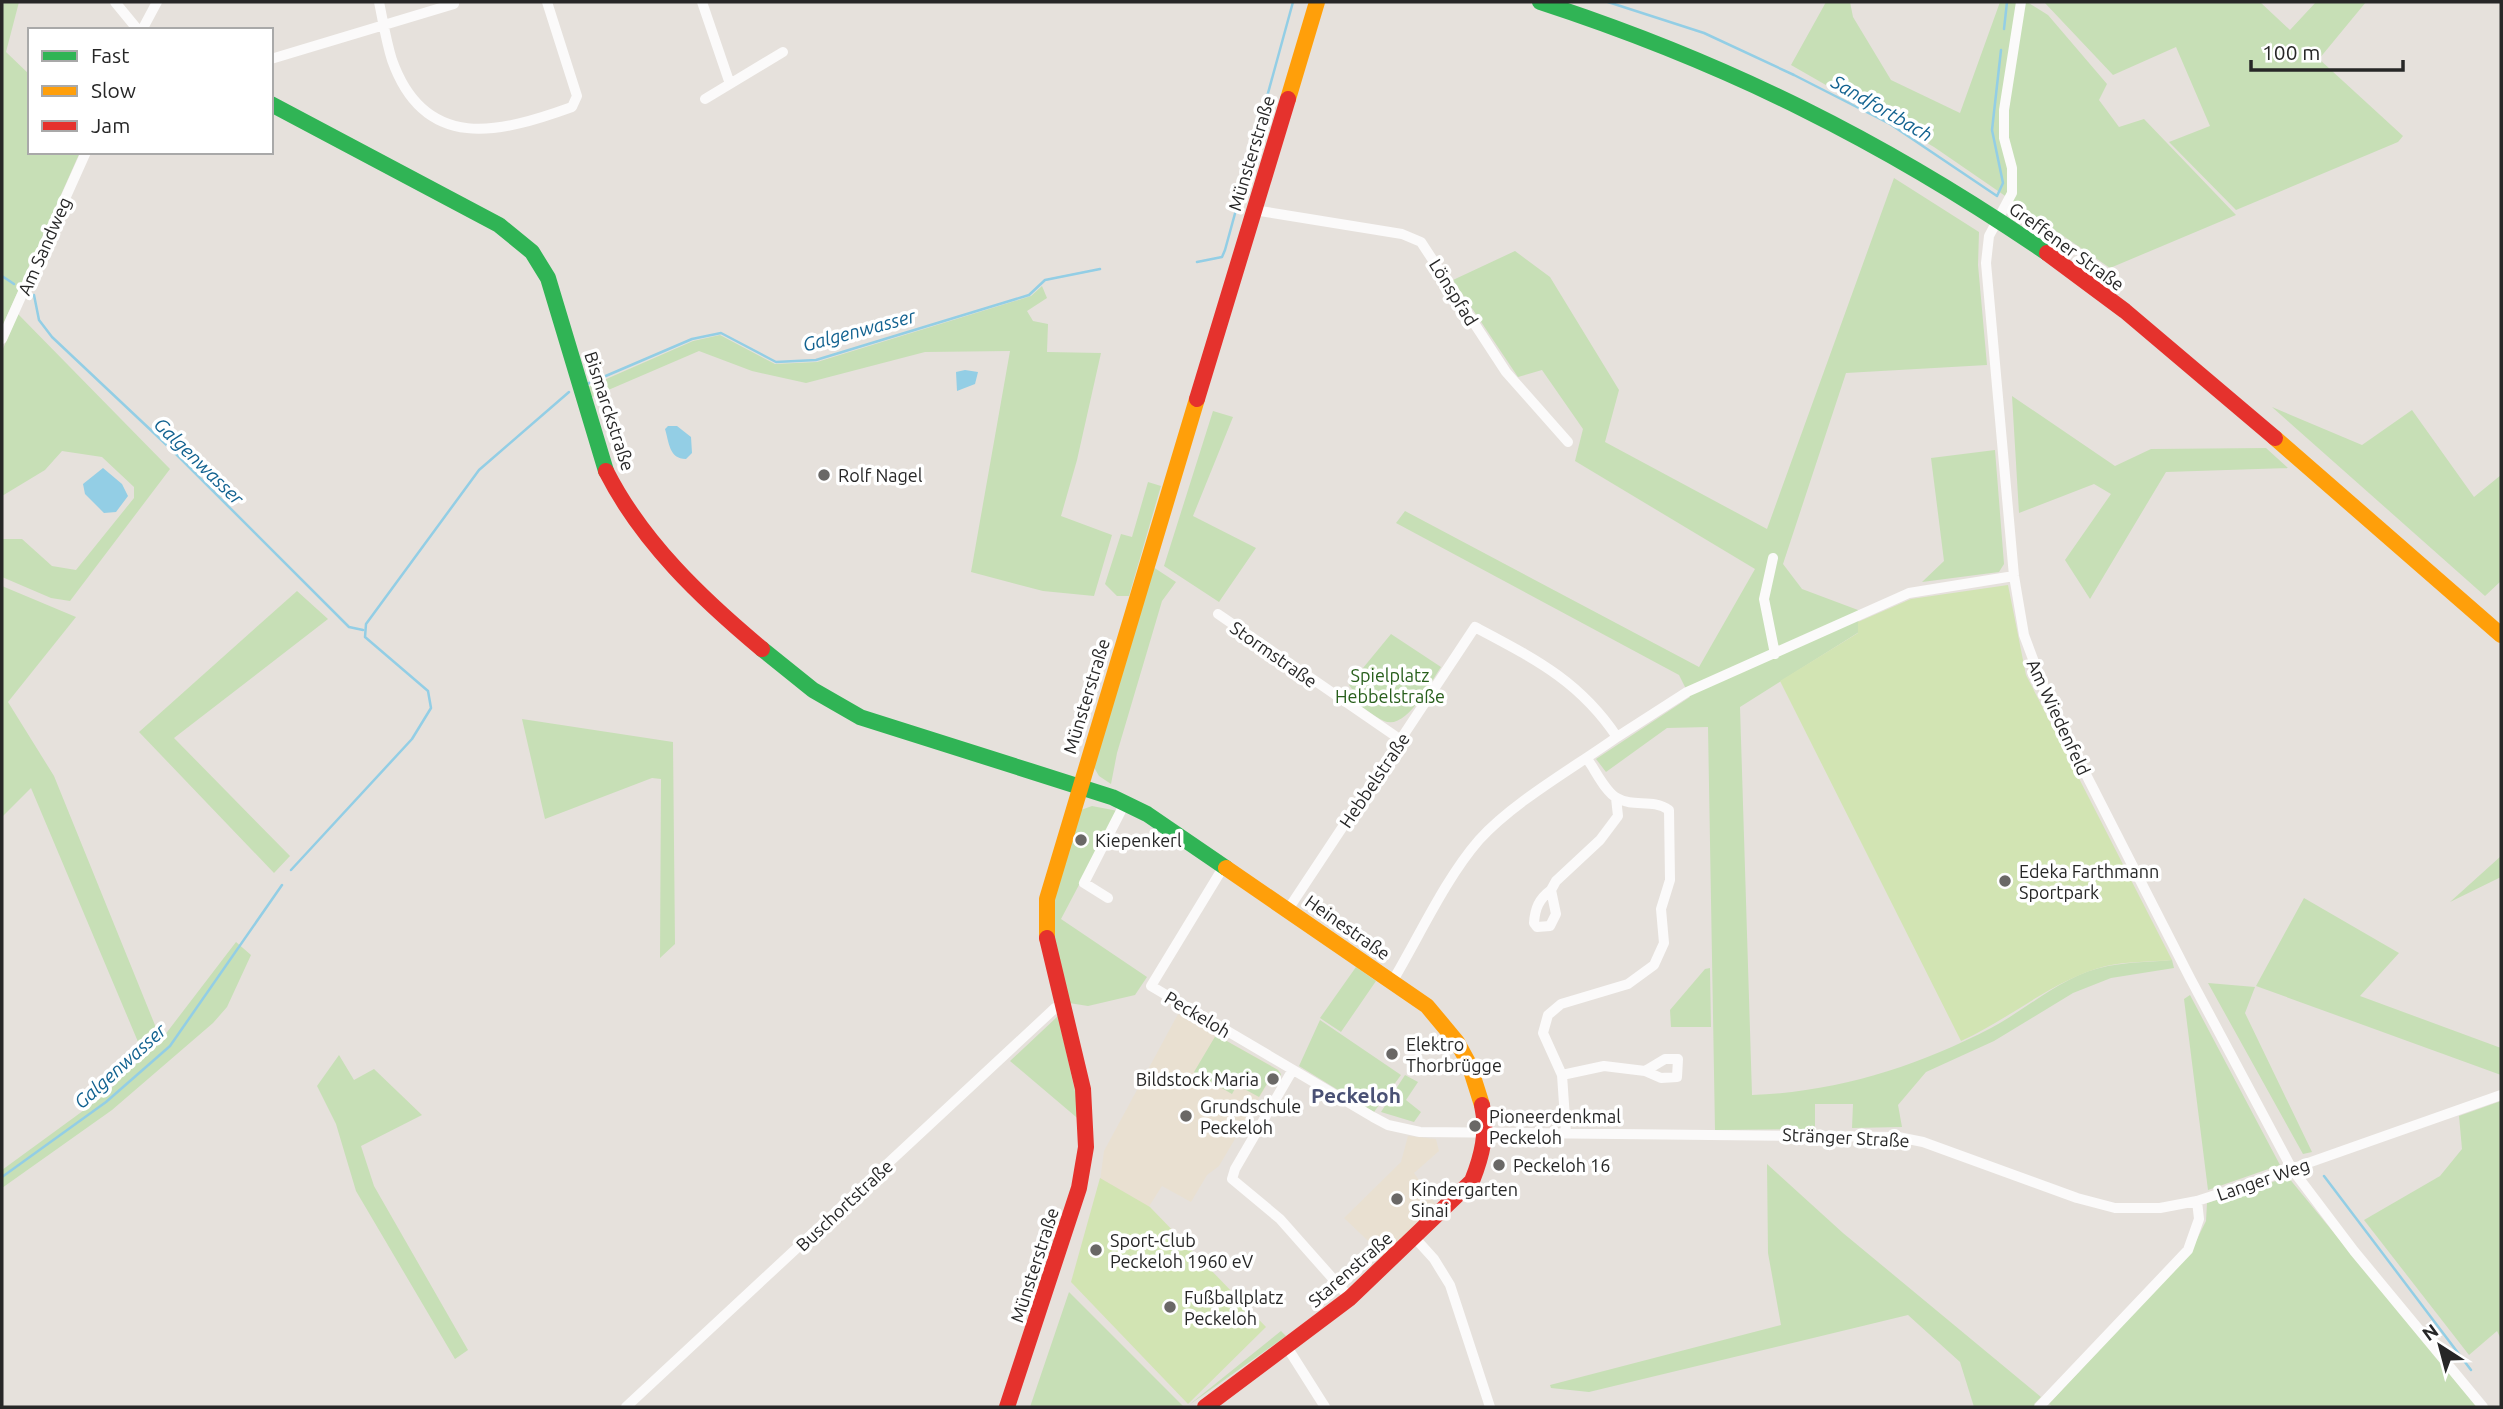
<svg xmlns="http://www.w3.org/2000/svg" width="2503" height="1409" viewBox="0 0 2503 1409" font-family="Ubuntu,sans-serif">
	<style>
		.education { fill: #e9e0d1 }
		.green { fill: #c7dfb6 }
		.pitch { fill: #d2e4b3 }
		.water { fill: #93cee5 }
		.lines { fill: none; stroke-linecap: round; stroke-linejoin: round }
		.stream { stroke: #93cee5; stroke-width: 2.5 }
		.street { stroke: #fbfafa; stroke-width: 10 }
		.fast { stroke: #30b455; stroke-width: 16 }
		.slow { stroke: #ff9f0a; stroke-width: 16 }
		.jam { stroke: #e5322d; stroke-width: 16 }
		.poi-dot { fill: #6a6866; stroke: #fff; stroke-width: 2.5 }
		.labels { text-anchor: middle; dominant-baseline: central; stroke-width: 7; stroke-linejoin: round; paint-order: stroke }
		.street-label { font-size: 18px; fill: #272727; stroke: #fff }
		.poi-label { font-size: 18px; fill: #272727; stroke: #fff; text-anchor: start }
		.park-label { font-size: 18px; fill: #285f1c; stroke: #fff }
		.water-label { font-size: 19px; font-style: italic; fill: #126290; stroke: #fff }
		.quarter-label { font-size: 21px; font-weight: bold; fill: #4a5175; stroke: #fff }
	</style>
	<rect width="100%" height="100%" fill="#e6e1dc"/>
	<path class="education" d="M1178 1014 1279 1070 1281 1074 1279 1081 1271 1078 1219 1166 1207 1175 1191 1202 1162 1186 1146 1211H1096L1104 1151Z
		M1408 1136 1436 1139 1439 1151 1414 1173 1437 1206 1384 1256 1344 1218 1401 1162Z"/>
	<path class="green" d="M2 2H19L6 52 30 75V152H80L2 327Z
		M1826 2H1850L1853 17 1891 80 1960 113 2000 2H2027L2048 15 2107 84 2099 100 2119 127 2144 119 2236 215 2110 268 1934 147 1791 65Z
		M2044 2H2260L2290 30 2316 2H2366L2319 59 2403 136 2398 142 2236 210 2169 142 2210 126 2176 47 2113 75Z
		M1894 178 1979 232 1978 265 1987 365 1846 373 1783 564 1802 589 1858 610 1859 632 1740 707 1752 1095C1837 1092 1916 1067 1991 1028 2029 1008 2064 974 2108 966 2129 962 2151 962 2172 960L2174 968 2111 978 2073 993 1994 1041 1926 1072 1898 1105 1902 1127 1852 1128 1853 1104H1815V1129L1715 1130 1708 727 1667 728 1606 772 1596 759 1690 697 1679 675 1396 523 1405 511 1699 667 1755 569 1575 461 1583 429 1542 370 1518 377 1453 280 1515 251 1550 277 1619 390 1605 442 1767 529Z
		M1042 286 1047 298 1027 311 1033 321 1048 324 1047 352 1101 353 1077 460 1061 516 1112 535 1094 596 1043 591 971 572 1010 351 925 352 806 383 752 371 699 351 592 397 588 387 693 341 720 335 775 364 817 362 1031 296Z
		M18 314 170 469 70 601 51 598 2 577V539H22L52 566 76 570 134 498V487L102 457 62 451 45 470 2 496V351Z
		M2012 396 2115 466 2151 449 2266 448 2288 468 2166 472 2090 599 2065 560 2111 494 2094 484 2019 513Z
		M2272 407 2362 445 2412 410 2474 497 2501 475V581L2485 596Z
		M1213 411 1233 417 1193 516 1256 548 1219 602 1164 566Z
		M1995 450 2004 564 1999 572 1922 582 1944 561 1931 458Z
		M1148 482 1161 486 1129 596H1117L1105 584 1121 534 1132 537Z
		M1153 567 1176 582 1162 601 1117 753 1111 784 1099 776 1092 764Z
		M2 586 76 617 8 702 54 776 161 1040 236 942 251 955 227 1007 213 1023 112 1110 2 1188V1170L102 1097 144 1056 31 788 2 817Z
		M297 591 328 619 174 738 290 856 274 873 139 732Z
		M1391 634 1441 667C1430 683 1406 731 1384 721 1371 715 1358 703 1346 695L1352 689 1349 685Z
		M522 719 673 742 675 944 660 958 661 779 652 778 545 819Z
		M1092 806 1118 811 1061 919 1147 977 1135 995 1088 1006 1069 1003 1051 927 1052 907 1081 810Z
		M2501 856V877L2450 902Z
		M2304 898 2399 953 2360 996 2501 1048V1075L2256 986Z
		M1356 967 1376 981 1341 1032 1320 1018Z
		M1710 968 1711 1027H1671L1670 1010 1705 969Z
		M2208 983 2255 987 2245 1013 2312 1152 2303 1154Z
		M2190 995 2280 1165 2208 1190 2184 999Z
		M1058 1016 1082 1122 1010 1061Z
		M1320 1020 1401 1075 1374 1112 1299 1066Z
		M1216 1035 1278 1070 1281 1074 1279 1081 1271 1077 1259 1097 1237 1085 1232 1094 1194 1072Z
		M339 1055 354 1080 374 1069 422 1115 361 1146 374 1186 468 1350 455 1359 356 1191 336 1124 317 1086Z
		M1405 1075 1418 1082 1406 1100 1421 1112 1414 1122 1381 1112Z
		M2501 1101V1339L2497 1331 2469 1355 2364 1220 2440 1176 2462 1149 2459 1116Z
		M1767 1164 1843 1233 2041 1397 2034 1404 2037 1407H1974L1960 1362 1908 1315 1589 1392 1551 1388 1550 1385 1781 1325 1768 1253Z
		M2288 1177 2477 1407H2053L2049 1404 2191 1251 2206 1221 2207 1203Z
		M1069 1292 1184 1407H1030Z
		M1281 1331 1286 1336 1189 1405Z"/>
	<path class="pitch" d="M2008 585 2026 675 2172 960C2151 962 2127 961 2106 966 2054 979 2010 1019 1961 1041L1780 681 1858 633V622L1911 599Z
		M1100 1178 1150 1207 1266 1327 1188 1404 1071 1282Z"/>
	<path class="water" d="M965 370 978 372 975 384 957 391 956 372Z
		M668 426H677L691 437 692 453 686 459C669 459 669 442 665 429Z
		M103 468 122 484 128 496 116 512 104 513 85 494 83 484Z"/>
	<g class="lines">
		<path class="stream" d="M1608 2 1704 33 1794 75 1890 124 1997 196 2003 183 1992 130 2001 50
			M2004 29 2007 2
			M1197 262 1222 257 1225 250 1293 2
			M2 276 14 284
			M34 295 39 320 52 337 173 451 349 627 363 630
			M587 384 692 339 721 333 776 362 816 360 1029 295 1045 280 1100 269
			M291 870 412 739 431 708 428 691 365 637 366 624 479 470 569 392
			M2324 1176 2471 1370
			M2 1177 106 1102 170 1046 282 885"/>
		<path class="street" d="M115 2 138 30
			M379 2C383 21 386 41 392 60 425 153 500 133 572 107L577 96 547 2
			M702 2 730 84
			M2021 2 2004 110V138L2012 168V193L1989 236 1986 263 2014 576 2024 635 2049 702 2190 978 2292 1169 2354 1251 2483 1407
			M142 30 157 2
			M271 59 454 4
			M705 99 783 52
			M1254 210 1402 234 1421 242 1506 372 1568 442
			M2 339 86 152
			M1773 558 1764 599 1775 654
			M1218 614 1401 740
			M1617 737 1687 692 1909 593 2014 576
			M1224 866 1151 986 1373 1117 1388 1125 1420 1132 1898 1137 1923 1142 2077 1198 2115 1208H2160L2197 1201 2240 1187 2501 1095
			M1551 890C1539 899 1535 908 1534 923L1537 927 1550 926 1556 914 1551 890 1556 881 1600 840 1618 816 1616 798
			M1108 898 1084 883 1125 803
			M1289 908 1475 627C1533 658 1579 680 1617 737 1575 767 1513 802 1479 840 1445 879 1419 937 1392 982
			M1292 1071 1235 1169 1232 1179 1280 1219 1350 1298
			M1562 1075 1604 1066 1645 1071 1665 1059H1678L1677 1077 1661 1078 1645 1071
			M1566 1133 1562 1075 1543 1033 1548 1015 1561 1004 1628 984 1654 965 1664 943 1661 909 1670 880 1669 810C1652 798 1634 808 1617 798 1605 792 1595 769 1587 759
			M1415 1238 1434 1259 1450 1285 1490 1407
			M1287 1347 1325 1407
			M626 1407 1055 1008 1063 1007
			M2039 1407 2188 1250 2199 1219 2197 1201"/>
		<path class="fast" d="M1540 2C1727 63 1885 142 2047 253
			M271 104 499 225 532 252 548 278 606 471
			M762 649 813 690 860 717 1112 797 1147 814 1226 868"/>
		<path class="slow" d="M1288 99 1317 2
			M2275 438 2501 635
			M1226 868 1427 1006 1457 1042 1469 1064 1482 1105
			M1047 938V899L1197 399"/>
		<path class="jam" d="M2047 253 2125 311 2275 438
			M1197 399 1288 99
			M606 471C642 542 701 598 762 649
			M1007 1407 1079 1188 1086 1147 1083 1089 1047 938
			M1205 1407 1350 1298 1472 1181C1482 1156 1488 1132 1482 1105"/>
	</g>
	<g class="poi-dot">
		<circle cx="824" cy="475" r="7"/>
		<circle cx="1081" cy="840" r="7"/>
		<circle cx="2005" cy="881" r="7"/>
		<circle cx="1392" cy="1054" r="7"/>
		<circle cx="1273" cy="1079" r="7"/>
		<circle cx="1186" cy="1116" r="7"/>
		<circle cx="1475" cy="1126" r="7"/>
		<circle cx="1499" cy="1165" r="7"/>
		<circle cx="1397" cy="1199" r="7"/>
		<circle cx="1096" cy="1250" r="7"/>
		<circle cx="1170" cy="1307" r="7"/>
	</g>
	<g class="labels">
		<g class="street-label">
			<text transform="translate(1251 153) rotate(-73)">Münsterstraße</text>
			<text transform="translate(44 246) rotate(-66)">Am Sandweg</text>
			<text transform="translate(2067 246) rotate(36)">Greffener Straße</text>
			<text transform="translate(1454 292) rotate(58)">Lönspfad</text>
			<text transform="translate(610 411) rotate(72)">Bismarckstraße</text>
			<text transform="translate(1274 654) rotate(35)">Stormstraße</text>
			<text transform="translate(1086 696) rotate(-73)">Münsterstraße</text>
			<text transform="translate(2059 717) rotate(65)">Am Wiedenfeld</text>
			<text transform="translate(1374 780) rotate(-56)">Hebbelstraße</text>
			<text transform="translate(1348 927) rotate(35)">Heinestraße</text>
			<text transform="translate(1198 1014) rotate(31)">Peckeloh</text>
			<text transform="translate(1846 1137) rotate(3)">Stränger Straße</text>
			<text transform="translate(2263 1179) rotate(-19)">Langer Weg</text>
			<text transform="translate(844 1205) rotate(-43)">Buschortstraße</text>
			<text transform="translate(1034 1265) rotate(-72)">Münsterstraße</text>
			<text transform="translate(1350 1269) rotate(-41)">Starenstraße</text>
		</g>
		<g class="poi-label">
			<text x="838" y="475">Rolf Nagel</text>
			<text x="1095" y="840">Kiepenkerl</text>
			<text x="2019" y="871">Edeka Farthmann<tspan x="2019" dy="21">Sportpark</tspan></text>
			<text x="1406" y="1044">Elektro<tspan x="1406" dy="21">Thorbrügge</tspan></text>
			<text x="1259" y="1079" text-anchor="end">Bildstock Maria</text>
			<text x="1200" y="1106">Grundschule<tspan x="1200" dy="21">Peckeloh</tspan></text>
			<text x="1489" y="1116">Pioneerdenkmal<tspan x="1489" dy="21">Peckeloh</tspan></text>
			<text x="1513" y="1165">Peckeloh 16</text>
			<text x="1411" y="1189">Kindergarten<tspan x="1411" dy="21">Sinai</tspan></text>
			<text x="1110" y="1240">Sport-Club<tspan x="1110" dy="21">Peckeloh 1960 eV</tspan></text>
			<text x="1184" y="1297">Fußballplatz<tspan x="1184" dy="21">Peckeloh</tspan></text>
		</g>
		<g class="park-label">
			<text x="1390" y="675">Spielplatz<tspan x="1390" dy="21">Hebbelstraße</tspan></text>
		</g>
		<g class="water-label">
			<text transform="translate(1882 108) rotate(30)">Sandfortbach</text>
			<text transform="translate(859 330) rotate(-15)">Galgenwasser</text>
			<text transform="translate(199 461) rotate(44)">Galgenwasser</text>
			<text transform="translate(120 1066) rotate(-42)">Galgenwasser</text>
		</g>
		<g class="quarter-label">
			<text x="1356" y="1095">Peckeloh</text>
		</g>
	</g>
	<rect width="2503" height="1409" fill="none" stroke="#272727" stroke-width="7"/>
	<rect x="28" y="28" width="245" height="126" fill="#ffffff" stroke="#a9a9a9" stroke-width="2"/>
	<rect x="42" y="51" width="35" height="10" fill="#30b455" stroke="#a9a9a9" stroke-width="2"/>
	<text x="91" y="63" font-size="21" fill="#272727">Fast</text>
	<rect x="42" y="86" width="35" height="10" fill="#ff9f0a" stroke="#a9a9a9" stroke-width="2"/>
	<text x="91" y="98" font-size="21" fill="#272727">Slow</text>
	<rect x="42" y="121" width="35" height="10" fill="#e5322d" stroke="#a9a9a9" stroke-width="2"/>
	<text x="91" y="133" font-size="21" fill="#272727">Jam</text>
	<g transform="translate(2440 1346) rotate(324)" stroke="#ffffff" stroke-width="5" paint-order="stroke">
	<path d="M0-5L12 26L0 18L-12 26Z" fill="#272727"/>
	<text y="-10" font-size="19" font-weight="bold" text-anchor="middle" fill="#272727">N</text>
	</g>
	<path d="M2251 60v10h152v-10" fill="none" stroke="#272727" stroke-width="3.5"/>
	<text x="2262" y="60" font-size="21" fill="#272727" stroke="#ffffff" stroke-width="5" paint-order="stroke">100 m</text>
</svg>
